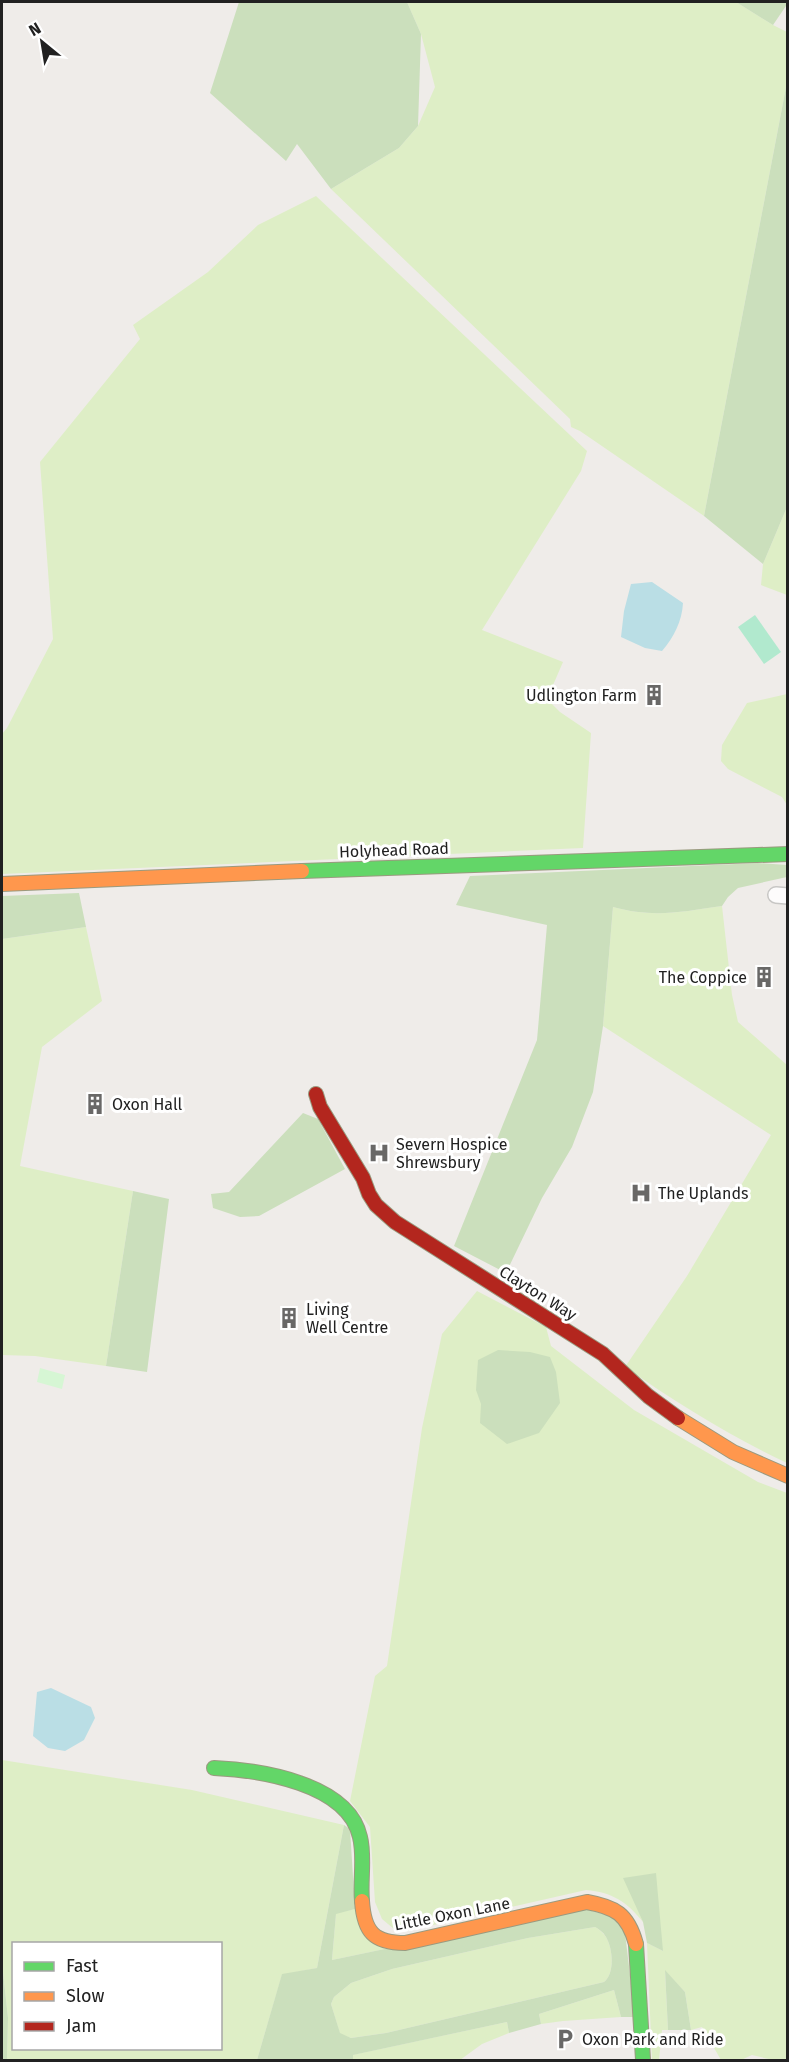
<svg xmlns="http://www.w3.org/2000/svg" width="789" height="2062" viewBox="0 0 789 2062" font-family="'Fira Sans',sans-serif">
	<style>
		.grass { fill: #deeec6; fill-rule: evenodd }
		.forest { fill: #cbdfbc; fill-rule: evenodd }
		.park { fill: #d6f6d4 }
		.pitch { fill: #b1e9ce }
		.water { fill: #badee5 }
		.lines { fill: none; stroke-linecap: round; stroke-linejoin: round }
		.street-casing { stroke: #c8c7c5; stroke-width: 18 }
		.fast-casing { stroke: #9a9a7f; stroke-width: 16 }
		.slow-casing { stroke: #9a9a7f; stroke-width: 16 }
		.jam-casing { stroke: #9a9a7f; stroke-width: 16 }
		.street { stroke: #fdfcfc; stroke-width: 15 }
		.fast { stroke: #63d668; stroke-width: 14 }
		.slow { stroke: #ff974d; stroke-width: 14 }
		.jam { stroke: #b3261e; stroke-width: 14 }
		.labels { text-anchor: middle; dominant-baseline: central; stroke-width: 6; stroke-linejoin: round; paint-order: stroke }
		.poi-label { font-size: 16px; fill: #212121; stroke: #fff; text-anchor: start }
		.street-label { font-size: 16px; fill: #212121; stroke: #fff }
	</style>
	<rect width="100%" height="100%" fill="#efece9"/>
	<path class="grass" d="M407 2H736L773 25 787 32V82L704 516 580 431 571 427 570 419 331 189 399 148 418 126 435 87 421 34Z
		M316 196 587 451 581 471 482 630 563 662 547 699 560 712 591 733 583 848 2 874V734L7 728 53 639 40 462 140 339 133 325 208 272 258 225Z
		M787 507V595L761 585 763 564Z
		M787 694H788L787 805 782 797 728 769 721 761 722 745 747 703Z
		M722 906 732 995 738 1022 787 1065V1463C730 1436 677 1403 625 1367L687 1276 771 1135 603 1026 613 907C653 918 681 912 722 906Z
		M86 927 102 1001 42 1047 20 1166 133 1191 106 1366 35 1356 2 1355V939Z
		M477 1291 546 1327 551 1346 634 1410 758 1482 787 1493V2060H773L752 2055 741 2060H721L702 2027 691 2030 685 1992 665 1971 668 2030H662L659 2060H652L647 1943 663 1951 636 1904 643 1922C627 1902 612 1892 586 1890L407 1931 394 1929 382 1919 375 1902 370 1827 350 1801 375 1676 387 1666 422 1428 442 1334Z
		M2 1760 192 1790 344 1825 317 1968 282 1975 257 2060H7L8 2018 2 1963ZM14 1944H220V2048H14Z
		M355 1909 385 1949 332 1960 336 1913Z
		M595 1927C599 1929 603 1933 606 1937 613 1949 615 1973 604 1982L386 2033 351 2038 340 2034 331 2004 334 1997 351 1983 392 1969 528 1938Z
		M614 1990 621 2017 563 2021 541 2024 539 2014Z
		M507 2022 509 2033 482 2044 460 2060H353L352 2055Z"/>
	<path class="forest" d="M239 2H407L421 34 418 126 399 148 331 189 297 144 286 161 210 93Z
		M736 2H787L788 3 773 25Z
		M787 82V507L763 564 704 516Z
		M758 863 787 865V877L738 888 728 897 722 906C681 912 653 918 613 907L603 1026 593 1092 572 1147 542 1198 506 1273 454 1246 537 1040 547 925 456 905 470 876Z
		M79 893 86 927 2 939V896Z
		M303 1113 318 1119 345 1169 259 1216 240 1217 213 1208 211 1194 229 1192Z
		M133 1191 169 1199 147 1372 106 1366Z
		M498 1350 530 1352 550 1357 556 1372 560 1403 539 1433 507 1444 480 1423 481 1404 476 1390 478 1360Z
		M344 1825 350 1829 355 1909 336 1914 332 1960 581 1908 617 1918 625 1933 635 2017H621L614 1990 539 2014 541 2024 509 2033 507 2022 353 2055V2060H257L282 1974 317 1968ZM595 1927C599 1929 603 1932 606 1937 613 1949 615 1973 604 1982L386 2033 351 2038 340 2033 331 2004 334 1997 351 1983 392 1969 528 1938Z
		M656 1873 663 1951 647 1943 643 1922 623 1878Z
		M2 1963 8 2018 7 2060H2Z
		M665 1970 685 1992 691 2030H668Z"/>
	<path class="park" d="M40 1368 65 1375 62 1389 37 1382Z"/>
	<path class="pitch" d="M755 615 781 652 764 664 738 627Z"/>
	<path class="water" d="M652 582 683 603C682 621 674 637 662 651L645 648 621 637 624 611 631 584Z
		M51 1688 91 1707 95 1718 84 1740 65 1751 48 1748 33 1736 37 1692Z"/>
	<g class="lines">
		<defs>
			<path id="street" d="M776 895 788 896"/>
			<path id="fast" d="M302 871 788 854
				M214 1768C259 1770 348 1783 360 1837 365 1857 360 1880 362 1901
				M636 1944 643 2060"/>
			<path id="slow" d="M2 884 302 871
				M678 1418 733 1452 788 1476
				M362 1901C364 1932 374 1943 405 1943L587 1902C615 1907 628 1914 636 1944"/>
			<path id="jam" d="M316 1094 320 1107 363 1178 369 1194 376 1205 395 1222 603 1354 648 1396 678 1418"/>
		</defs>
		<use href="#street" class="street-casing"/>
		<use href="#fast" class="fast-casing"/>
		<use href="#slow" class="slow-casing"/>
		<use href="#jam" class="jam-casing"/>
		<use href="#street" class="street"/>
		<use href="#fast" class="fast"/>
		<use href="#slow" class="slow"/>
		<use href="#jam" class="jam"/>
	</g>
	<defs>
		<symbol id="building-bare" viewBox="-9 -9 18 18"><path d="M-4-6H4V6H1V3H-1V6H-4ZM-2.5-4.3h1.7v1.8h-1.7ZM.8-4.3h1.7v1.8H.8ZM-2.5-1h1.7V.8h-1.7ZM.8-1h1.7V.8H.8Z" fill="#696867" stroke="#fff" stroke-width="2.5" paint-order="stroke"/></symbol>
		<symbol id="hospital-bare" viewBox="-9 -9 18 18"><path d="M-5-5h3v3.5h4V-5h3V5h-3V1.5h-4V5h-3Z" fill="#696867" stroke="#fff" stroke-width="2.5" paint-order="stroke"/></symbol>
		<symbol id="parking-bare" viewBox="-9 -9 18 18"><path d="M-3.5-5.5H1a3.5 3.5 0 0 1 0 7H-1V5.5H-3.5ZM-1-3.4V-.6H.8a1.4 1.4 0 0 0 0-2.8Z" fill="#696867" stroke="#fff" stroke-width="2.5" paint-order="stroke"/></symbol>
	</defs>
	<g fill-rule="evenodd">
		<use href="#building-bare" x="639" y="680" width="30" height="30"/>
		<use href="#building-bare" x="749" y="962" width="30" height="30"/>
		<use href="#building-bare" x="80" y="1089" width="30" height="30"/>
		<use href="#hospital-bare" x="364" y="1138" width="30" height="30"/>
		<use href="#hospital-bare" x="626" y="1178" width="30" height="30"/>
		<use href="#building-bare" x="274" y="1303" width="30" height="30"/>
		<use href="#parking-bare" x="550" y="2024" width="30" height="30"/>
	</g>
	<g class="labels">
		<g class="poi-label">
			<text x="637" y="695" text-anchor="end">Udlington Farm</text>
			<text x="747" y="977" text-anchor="end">The Coppice</text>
			<text x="112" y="1104">Oxon Hall</text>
			<text x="396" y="1144">Severn Hospice<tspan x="396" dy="18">Shrewsbury</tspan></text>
			<text x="658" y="1193">The Uplands</text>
			<text x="306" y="1309">Living<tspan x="306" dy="18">Well Centre</tspan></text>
			<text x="582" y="2039">Oxon Park and Ride</text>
		</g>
		<g class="street-label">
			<text transform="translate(394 850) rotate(-2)">Holyhead Road</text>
			<text transform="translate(538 1293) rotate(32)">Clayton Way</text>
			<text transform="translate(452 1914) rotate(-11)">Little Oxon Lane</text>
		</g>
	</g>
	<rect width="789" height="2062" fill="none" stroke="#212121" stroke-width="6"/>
	<rect x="12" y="1942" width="210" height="108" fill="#ffffff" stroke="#a6a6a6" stroke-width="1.5"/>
	<rect x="24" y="1962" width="30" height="9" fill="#63d668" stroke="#a6a6a6" stroke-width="1.5"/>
	<text x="66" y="1972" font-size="18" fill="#212121">Fast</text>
	<rect x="24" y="1992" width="30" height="9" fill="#ff974d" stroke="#a6a6a6" stroke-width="1.5"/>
	<text x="66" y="2002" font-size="18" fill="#212121">Slow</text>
	<rect x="24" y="2022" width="30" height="9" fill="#b3261e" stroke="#a6a6a6" stroke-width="1.5"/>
	<text x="66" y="2032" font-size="18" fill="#212121">Jam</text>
	<g transform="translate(42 42) rotate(330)" stroke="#ffffff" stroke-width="4.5" paint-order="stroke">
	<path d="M0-4.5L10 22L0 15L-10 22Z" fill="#212121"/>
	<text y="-9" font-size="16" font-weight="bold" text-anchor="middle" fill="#212121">N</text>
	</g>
</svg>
